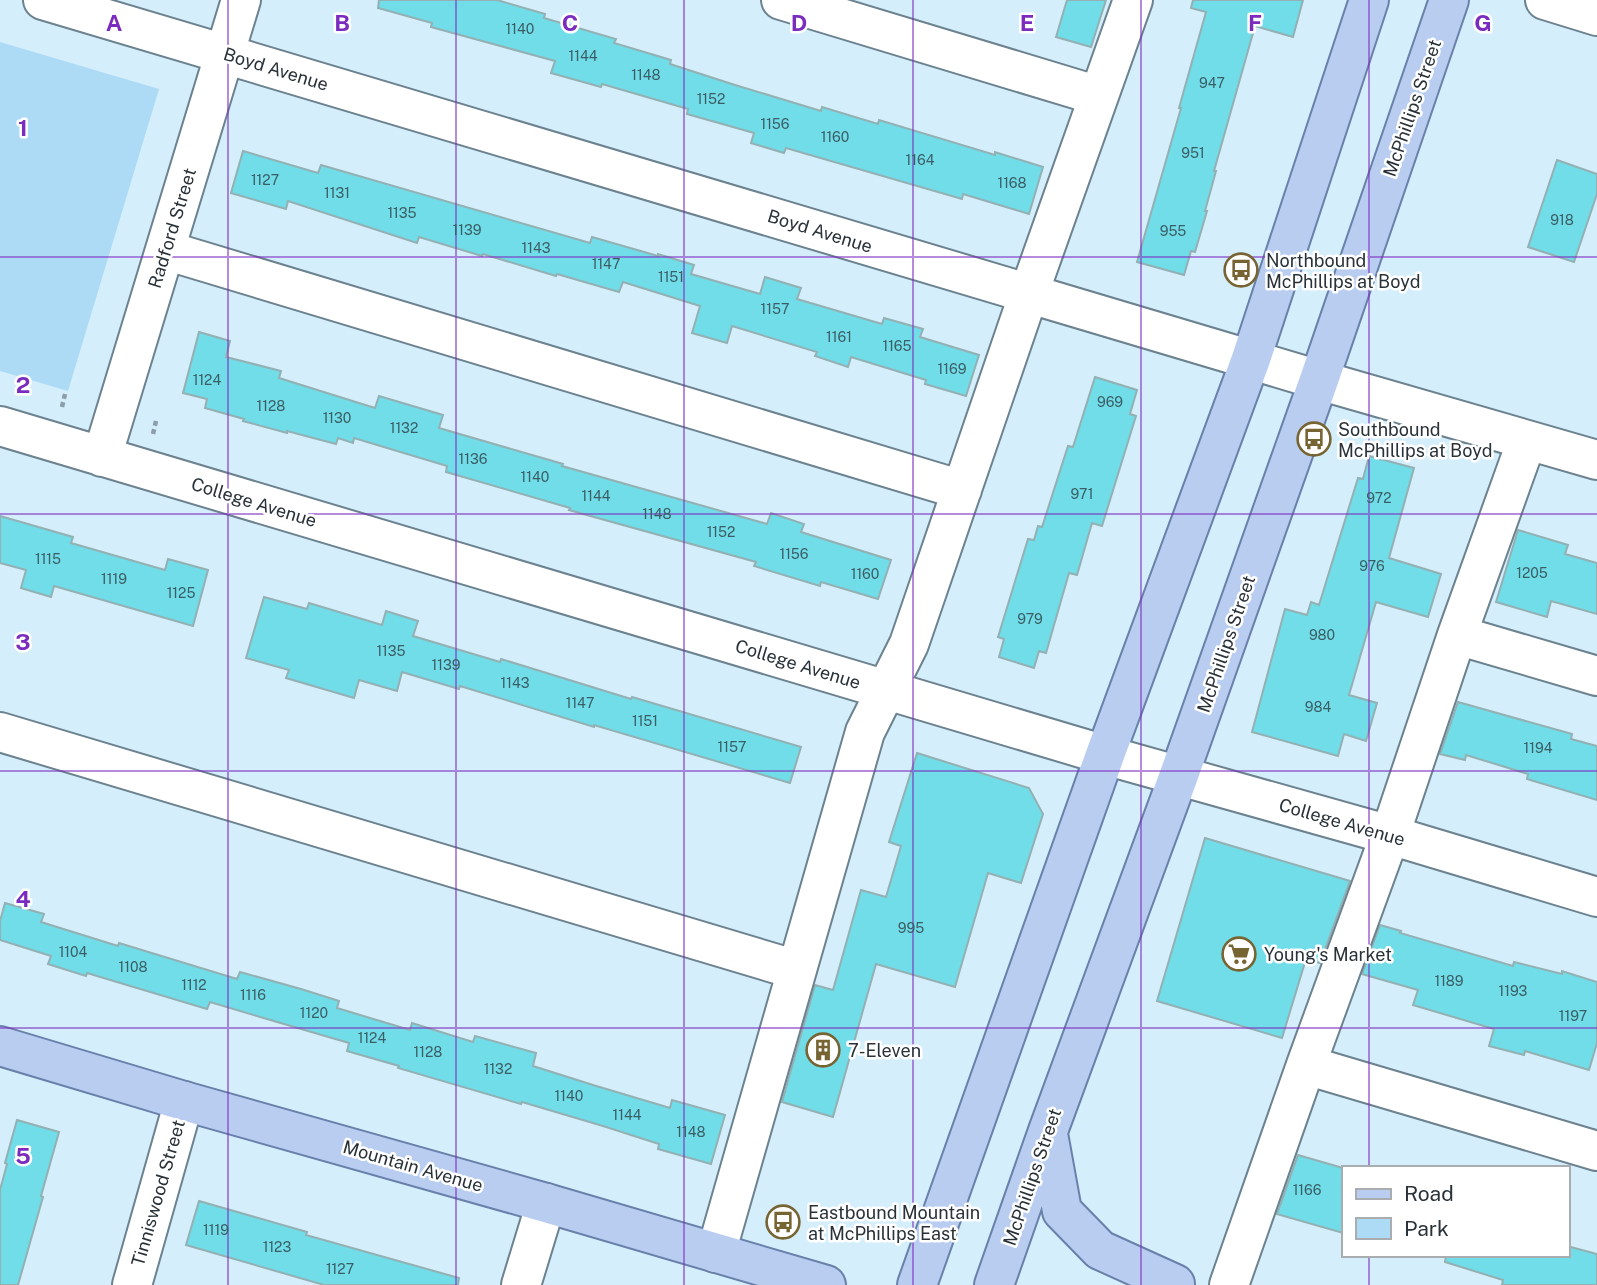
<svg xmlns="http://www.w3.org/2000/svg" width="1597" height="1285" viewBox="0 0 1597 1285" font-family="'Public Sans',sans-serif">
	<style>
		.green { fill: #addbf5 }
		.building { fill: #71dde9; stroke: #93b0b3; stroke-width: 2 }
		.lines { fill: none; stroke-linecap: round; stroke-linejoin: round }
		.minor-casing { stroke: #6c828f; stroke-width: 42 }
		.major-casing { stroke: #6981aa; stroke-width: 42 }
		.path { stroke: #8c9ea9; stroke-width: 4.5; stroke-dasharray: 5 3.5; stroke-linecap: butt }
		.minor { stroke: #fff; stroke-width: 38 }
		.major { stroke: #b9cdf1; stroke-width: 38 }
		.grid { fill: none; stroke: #7b2cbf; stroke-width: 2; stroke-opacity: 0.55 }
		.labels { text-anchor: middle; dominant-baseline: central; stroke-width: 5; stroke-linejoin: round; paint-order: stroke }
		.number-label { font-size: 14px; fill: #3b5d64 }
		.street-label { font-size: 18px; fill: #293238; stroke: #fff }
		.poi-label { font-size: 18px; fill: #293238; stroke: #fff; text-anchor: start }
		.grid-label { font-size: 23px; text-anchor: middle; font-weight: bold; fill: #7b2cbf; stroke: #fff; stroke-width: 5; stroke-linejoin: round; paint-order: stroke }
	</style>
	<rect width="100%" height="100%" fill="#d5eefc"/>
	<path class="green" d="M0 42 159 89 68 391 0 371Z"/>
	<path class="building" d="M379 0H497L545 14 544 18 616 39 614 43 671 60 670 64 735 85 821 111 822 107 878 124 879 120 995 155V152L1043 167 1029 214 963 194 962 199 786 148 784 153 751 143 754 133 687 114 688 109 602 84 601 87 551 73 555 61 431 27 432 23 378 8Z
		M1067 0H1106L1091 47 1056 37Z
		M1193 0H1303L1293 37 1255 26 1214 171H1216L1205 211H1207L1195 252 1191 251 1184 275 1137 262 1181 108H1179L1206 12 1191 8Z
		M243 151 318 173 321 165 590 243 592 237 658 256V254L694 265 691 274 760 294 765 277 801 288 797 299 882 324 884 318 923 329 920 337 979 355 966 396 925 384 926 380 851 357 848 367 815 356 817 352 732 326 727 343 692 333 700 306 623 282 619 292 557 274 556 276 483 254 482 256 419 237 417 243 288 201 286 209 231 193Z
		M1557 160 1597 174V194L1574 262 1528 247Z
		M199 332 230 341 226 357 281 371 279 378 375 408 379 396 443 415 439 428 563 464 562 466 767 524 771 513 804 524 801 532 891 560 878 599 821 582 820 586 754 566 756 562 569 510 570 508 446 472 447 466 354 438 353 443 338 438 336 444 287 431V433L243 421 244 419 205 408 207 399 183 393Z
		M1095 377 1137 390 1130 414 1136 416 1102 526 1092 523 1077 575 1069 573 1046 653 1039 651 1034 668 999 657 1004 639 998 637 1028 539 1034 540 1038 526 1042 527 1068 446 1073 447Z
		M1369 456 1414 468 1389 558 1441 574 1428 617 1376 602 1349 695 1377 703 1366 741 1344 734 1338 756 1252 732 1285 609 1307 615 1311 602 1319 605 1358 478 1363 479Z
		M0 516 73 537 71 543 165 570 168 559 208 570 193 626 54 586 51 597 21 588 26 570 0 563Z
		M1518 530 1568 545 1565 554 1597 563V614L1551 601 1547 617 1496 602Z
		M264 597 307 609 309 603 382 625 386 611 418 621 413 636 500 662 501 659 631 699 632 697 801 747 790 783 594 725V727L460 686 459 689 402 672 397 691 359 680 354 698 286 678 289 670 246 658Z
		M1458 702 1572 734 1571 739 1597 746V800L1527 779 1528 774 1466 755 1465 760 1440 754Z
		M917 753 1029 788 1043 814 1021 883 988 873 955 987 876 964 833 1117 782 1102 815 985 833 990 861 890 886 897 901 846 889 842Z
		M1205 838 1350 881 1320 963 1306 959 1282 1038 1157 1001Z
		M5 903 44 914 41 922 118 946 119 943 237 979 240 972 301 989 339 1001 337 1008 410 1030 412 1023 473 1042 475 1036 536 1053 533 1066 593 1085 670 1108 672 1100 725 1115 711 1164 658 1149 659 1144 603 1126 522 1102 521 1104 398 1068 399 1066 347 1051 349 1043 267 1019 210 1002 207 1009 87 973 86 976 48 964 51 956 0 940V921Z
		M1380 925 1401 931 1400 933 1513 966 1514 962 1562 974V971L1597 982V1043L1589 1070 1525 1051 1524 1055 1489 1046 1494 1029 1413 1005 1418 990 1362 974Z
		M17 1120 59 1132 41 1196 43 1197 18 1285H0V1190L7 1164 5 1163Z
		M1298 1155 1343 1168V1233L1277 1214Z
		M199 1201 307 1232 306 1235 459 1278 458 1285H324L186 1245Z
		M1567 1246 1597 1254V1285H1502L1503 1280 1445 1262 1446 1255H1567Z"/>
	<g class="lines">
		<defs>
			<path id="minor" d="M43 0 1319 380 1597 460
				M781 0 1099 96
				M1545 0 1597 16
				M165 250 962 490
				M0 426 1105 755 1390 835 1597 897
				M102 457 241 0
				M1457 635 1597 676
				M0 732 797 970
				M1306 1065 1597 1151
				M716 1253 865 732 909 644 1029 293 1133 0
				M132 1285 184 1101
				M521 1285 546 1203
				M1229 1285 1306 1065 1390 835 1457 635 1527 440"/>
			<path id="major" d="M0 1046 184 1101 546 1203 826 1285
				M1048 1134 1062 1211 1100 1250 1175 1284
				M917 1285 1105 755 1251 359 1369 0
				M994 1285 1048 1131 1179 775 1319 380 1449 0"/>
		</defs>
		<use href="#minor" class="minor-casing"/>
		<use href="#major" class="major-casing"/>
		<path class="path" d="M62 407 65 394
			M153 434 156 421"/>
		<use href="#minor" class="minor"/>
		<use href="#major" class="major"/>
	</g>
	<path class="grid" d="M228 0V1285M456 0V1285M684 0V1285M913 0V1285M1141 0V1285M1369 0V1168M0 257H1597M0 514H1597M0 771H1597M0 1028H1597M1369 1255V1285"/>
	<defs>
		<symbol id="bus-ring" viewBox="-11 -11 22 22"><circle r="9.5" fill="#fff" stroke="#776433" stroke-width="1.5"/><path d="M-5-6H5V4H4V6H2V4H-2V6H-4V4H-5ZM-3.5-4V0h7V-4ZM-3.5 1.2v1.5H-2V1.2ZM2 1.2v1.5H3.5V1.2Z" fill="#776433"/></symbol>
		<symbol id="supermarket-ring" viewBox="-11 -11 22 22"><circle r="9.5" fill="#fff" stroke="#776433" stroke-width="1.5"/><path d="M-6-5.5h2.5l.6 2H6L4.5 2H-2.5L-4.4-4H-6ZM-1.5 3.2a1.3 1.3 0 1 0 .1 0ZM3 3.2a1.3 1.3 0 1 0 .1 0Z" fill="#776433"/></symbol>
		<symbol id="building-ring" viewBox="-11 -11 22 22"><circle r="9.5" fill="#fff" stroke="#776433" stroke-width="1.5"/><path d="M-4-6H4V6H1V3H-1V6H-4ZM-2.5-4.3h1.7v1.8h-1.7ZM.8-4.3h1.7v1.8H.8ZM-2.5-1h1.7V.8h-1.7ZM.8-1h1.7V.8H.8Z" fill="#776433"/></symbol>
	</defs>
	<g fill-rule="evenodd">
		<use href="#bus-ring" x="1222" y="251" width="38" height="38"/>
		<use href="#bus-ring" x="1295" y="420" width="38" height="38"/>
		<use href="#supermarket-ring" x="1220" y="935" width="38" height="38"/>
		<use href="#building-ring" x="804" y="1031" width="38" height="38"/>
		<use href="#bus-ring" x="764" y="1203" width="38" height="38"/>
	</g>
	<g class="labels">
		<g class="number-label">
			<text x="520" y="29">1140</text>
			<text x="583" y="56">1144</text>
			<text x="646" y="75">1148</text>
			<text x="1212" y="83">947</text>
			<text x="711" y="99">1152</text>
			<text x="775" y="124">1156</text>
			<text x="835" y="137">1160</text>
			<text x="1193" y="153">951</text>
			<text x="920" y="160">1164</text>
			<text x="265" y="180">1127</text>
			<text x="1012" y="183">1168</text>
			<text x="337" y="193">1131</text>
			<text x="402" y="213">1135</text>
			<text x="1562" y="220">918</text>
			<text x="467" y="230">1139</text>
			<text x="1173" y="231">955</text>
			<text x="536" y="248">1143</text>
			<text x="606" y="264">1147</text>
			<text x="671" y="277">1151</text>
			<text x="775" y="309">1157</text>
			<text x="839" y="337">1161</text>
			<text x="897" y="346">1165</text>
			<text x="952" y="369">1169</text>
			<text x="207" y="380">1124</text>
			<text x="1110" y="402">969</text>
			<text x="271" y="406">1128</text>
			<text x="337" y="418">1130</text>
			<text x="404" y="428">1132</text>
			<text x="473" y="459">1136</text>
			<text x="535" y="477">1140</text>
			<text x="1082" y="494">971</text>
			<text x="596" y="496">1144</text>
			<text x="1379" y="498">972</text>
			<text x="657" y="514">1148</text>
			<text x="721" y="532">1152</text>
			<text x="794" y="554">1156</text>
			<text x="48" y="559">1115</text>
			<text x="1372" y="566">976</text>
			<text x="1532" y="573">1205</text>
			<text x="865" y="574">1160</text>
			<text x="114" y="579">1119</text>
			<text x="181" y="593">1125</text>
			<text x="1030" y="619">979</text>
			<text x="1322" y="635">980</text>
			<text x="391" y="651">1135</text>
			<text x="446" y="665">1139</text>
			<text x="515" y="683">1143</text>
			<text x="580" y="703">1147</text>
			<text x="1318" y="707">984</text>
			<text x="645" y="721">1151</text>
			<text x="732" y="747">1157</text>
			<text x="1538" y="748">1194</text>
			<text x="911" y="928">995</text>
			<text x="73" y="952">1104</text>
			<text x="133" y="967">1108</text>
			<text x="1449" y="981">1189</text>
			<text x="194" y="985">1112</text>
			<text x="1513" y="991">1193</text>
			<text x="253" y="995">1116</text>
			<text x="314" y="1013">1120</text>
			<text x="1573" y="1016">1197</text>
			<text x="372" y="1038">1124</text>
			<text x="428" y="1052">1128</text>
			<text x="498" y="1069">1132</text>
			<text x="569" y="1096">1140</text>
			<text x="627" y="1115">1144</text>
			<text x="691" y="1132">1148</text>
			<text x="1307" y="1190">1166</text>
			<text x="216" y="1230">1119</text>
			<text x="277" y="1247">1123</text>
			<text x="340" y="1269">1127</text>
		</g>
		<g class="street-label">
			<text transform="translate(276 69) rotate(17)">Boyd Avenue</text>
			<text transform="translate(1412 108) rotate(-71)">McPhillips Street</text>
			<text transform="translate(172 228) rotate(-73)">Radford Street</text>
			<text transform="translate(820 231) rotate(17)">Boyd Avenue</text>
			<text transform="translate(254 502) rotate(17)">College Avenue</text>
			<text transform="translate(1226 644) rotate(-71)">McPhillips Street</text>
			<text transform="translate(798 664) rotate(17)">College Avenue</text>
			<text transform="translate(1342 822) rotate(16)">College Avenue</text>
			<text transform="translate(413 1166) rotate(16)">Mountain Avenue</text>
			<text transform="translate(1032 1177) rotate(-71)">McPhillips Street</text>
			<text transform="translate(158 1193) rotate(-74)">Tinniswood Street</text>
		</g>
		<g class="poi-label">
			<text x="1266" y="260">Northbound<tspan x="1266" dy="21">McPhillips at Boyd</tspan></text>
			<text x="1338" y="429">Southbound<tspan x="1338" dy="21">McPhillips at Boyd</tspan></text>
			<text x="1264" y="954">Young's Market</text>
			<text x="848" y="1050">7-Eleven</text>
			<text x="808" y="1212">Eastbound Mountain<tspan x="808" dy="21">at McPhillips East</tspan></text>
		</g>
	</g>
	<g class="grid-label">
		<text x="114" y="31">A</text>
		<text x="342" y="31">B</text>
		<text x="570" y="31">C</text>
		<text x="799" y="31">D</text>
		<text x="1027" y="31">E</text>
		<text x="1255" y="31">F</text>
		<text x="1483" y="31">G</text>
		<text x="23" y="136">1</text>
		<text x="23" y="393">2</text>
		<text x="23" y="650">3</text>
		<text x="23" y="907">4</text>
		<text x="23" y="1164">5</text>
	</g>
	<rect x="1342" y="1166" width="228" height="91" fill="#ffffff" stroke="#a9adaf" stroke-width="2"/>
	<rect x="1356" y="1189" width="35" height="10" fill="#b9cdf1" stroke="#a9adaf" stroke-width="2"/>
	<text x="1404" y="1201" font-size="21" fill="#293238">Road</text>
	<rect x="1356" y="1218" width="35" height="21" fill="#addbf5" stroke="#a9adaf" stroke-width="2"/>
	<text x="1404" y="1236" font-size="21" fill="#293238">Park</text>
</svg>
